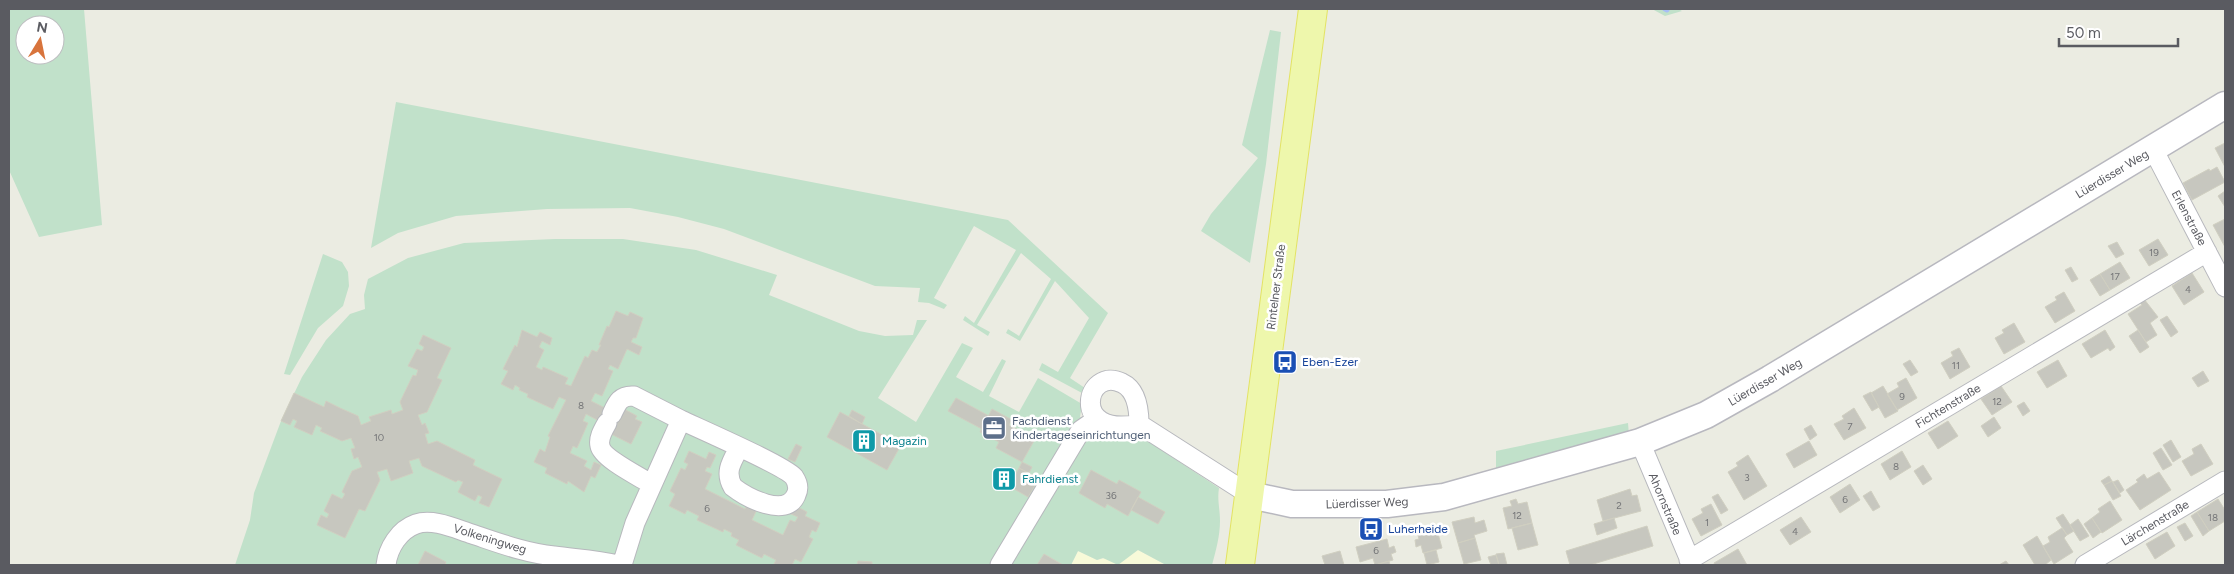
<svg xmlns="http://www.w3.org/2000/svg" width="2234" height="574" viewBox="0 0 2234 574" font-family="Figtree,sans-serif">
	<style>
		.commercial { fill: #f8fad9 }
		.green { fill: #c1e1ca; fill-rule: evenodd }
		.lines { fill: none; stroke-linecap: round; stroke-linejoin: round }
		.stream { stroke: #a7bef6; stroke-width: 5 }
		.building { fill: #c7c7bf; stroke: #d0cfc1 }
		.street-casing { stroke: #b7b8bd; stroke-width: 21 }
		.secondary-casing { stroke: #b8b8bf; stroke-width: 29 }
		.primary-casing { stroke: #e3e364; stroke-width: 30 }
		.street { stroke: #fff; stroke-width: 19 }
		.secondary { stroke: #fff; stroke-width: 26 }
		.primary { stroke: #eef7ac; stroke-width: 28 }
		.labels { text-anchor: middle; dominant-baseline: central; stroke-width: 5; stroke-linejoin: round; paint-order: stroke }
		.number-label { font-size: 10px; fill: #757678 }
		.street-label { font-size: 12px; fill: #5a5b61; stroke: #fff }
		.transit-label { font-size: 12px; fill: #164399; stroke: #fff; text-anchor: start }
		.service-label { font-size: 12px; fill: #4e5e75; stroke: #fff; text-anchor: start }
		.culture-label { font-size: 12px; fill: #0d838f; stroke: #fff; text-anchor: start }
	</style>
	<rect width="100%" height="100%" fill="#ebece2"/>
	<path class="commercial" d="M1138 550 1166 565H1071L1078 551 1097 560Z"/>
	<path class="green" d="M9 9H84L102 225 39 237 9 170ZM25 25H55V55H25Z
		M1652 9H1678L1682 11 1665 16Z
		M1270 30 1281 32 1266 164 1250 263 1201 231 1211 214 1258 158 1242 145Z
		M396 102 1008 220 1108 313 1070 378 1085 388 1082 393 1039 370 1042 363 1058 372 1089 318 1055 281 1020 341 1006 333 1008 329 1019 336 1051 279 1021 253 977 325 990 332 988 336 963 320 965 316 974 323 1016 250 974 226 934 298 947 305 944 309 929 303 918 302 920 288 875 286 724 229 678 217 630 208 547 209 456 216 398 233 371 248Z
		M555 239H623L696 250 777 275 769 295 859 331 885 336 913 335 917 320H927L878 398 916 422 962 343 973 348 956 377 983 392 1002 359 1006 361 989 396 1019 412 1038 378 1082 404 1080 417 1106 429 1134 432 1219 488C1217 500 1220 509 1220 521 1220 536 1216 550 1212 565H1166L1138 550 1118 565 1103 558 1097 560 1078 551 1071 565H1063L1044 554 1037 565H235L250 520 254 493 281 421 302 377 326 340 350 314 365 309 364 295 368 279 408 258 464 243Z
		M323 254 342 262 348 272 349 286 343 306 318 328 290 375 284 374Z
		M1628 423 1629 435 1496 470V451Z"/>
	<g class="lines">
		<path class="stream" d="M1665 9 1667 10"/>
	</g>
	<path class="building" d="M2225 143V167L2215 148Z
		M2217 167 2225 182 2192 200 2183 183 2209 169 2210 171Z
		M2225 191V207L2218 196Z
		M2225 219V247L2213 225Z
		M2158 239 2168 255 2149 266 2139 250Z
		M2117 242 2124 254 2116 258 2108 246Z
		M2120 262 2130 278 2110 290 2100 274Z
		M2071 267 2078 279 2072 282 2065 270Z
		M2192 273 2204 292 2184 305 2172 286Z
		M2100 274 2110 290 2100 296 2090 280Z
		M2064 292 2075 311 2055 323 2045 307 2057 300 2055 297Z
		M2144 299 2158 317 2150 323 2157 335 2146 342 2128 314 2142 305 2139 302Z
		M616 311 628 316 630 312 643 318 636 338H633L631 342 642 347 639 355 627 349 618 369 610 365 608 369 613 371 602 396 595 393 591 401 607 409 601 422 586 414 583 421 588 423 577 448 573 446 570 453 587 461 584 466 591 470 594 462 601 465 595 478 591 476 584 492 568 481 567 484 545 473 547 468 534 462 540 449 545 452 550 437 548 436 566 400 559 397 553 409 527 397 528 394 519 390 520 388 515 385 513 390 501 384 508 371 503 369 515 345 517 347 522 330 537 337 540 332 552 338 550 345 542 341 539 347 544 350 536 367 542 370 543 367 568 378 565 384 571 386 585 356 588 358 592 350 597 352 601 345H599L607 326 609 327Z
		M2167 316 2178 332 2171 337 2160 320Z
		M2014 323 2025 342 2004 354 1995 338 2004 333 2002 330Z
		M2105 330 2115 347 2110 351 2108 348 2091 358 2082 344Z
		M2138 330 2149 347 2140 353 2129 336Z
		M423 335 451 348 437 378 442 380 427 412 418 415 422 425 425 423 429 433 425 434 428 444 437 441 475 460 473 465 502 479 489 507 479 503 482 497 478 495 475 501 458 492 463 482 458 480 456 482 422 466 419 458 409 461 413 473 391 481 387 469 377 472 380 480 365 511 359 509 345 538 317 525 321 515 327 518 329 514 324 511 332 494 342 499 345 494 342 492 352 471 362 467 358 457 354 459 351 449 355 448 351 438 342 441 320 431 322 428 316 425 312 435 294 427 297 421 293 419 290 425 281 421 294 393 324 407 326 401 340 408 358 416 361 425 371 421 369 417 391 410 392 414 403 410 400 402 413 375 416 376 418 370 408 366 417 349 422 351 424 347 419 344Z
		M1959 348 1970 367 1950 379 1941 363 1953 356 1951 352Z
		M1910 360 1918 372 1911 376 1903 364Z
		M2058 360 2067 376 2047 388 2037 372Z
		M2203 371 2209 381 2198 387 2192 378Z
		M1906 378 1917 398 1897 410 1887 394 1899 387 1897 383Z
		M1883 386 1898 411 1885 418 1871 393Z
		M2001 386 2012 402 1992 415 1981 399Z
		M1871 392 1879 407 1872 411 1863 396Z
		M956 398 989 416 982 429 948 411Z
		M2024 402 2030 411 2023 416 2017 406Z
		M622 408 637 416 635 419 642 422 631 444 609 433Z
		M1854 408 1866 428 1844 440 1834 424 1844 419 1842 416Z
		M992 409 1012 420 1009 425 1035 439 1022 462 996 448 999 442 980 432Z
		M852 410 865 417 862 424 849 416Z
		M840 412 901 445 887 470 827 437Z
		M1994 417 2001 428 1988 437 1981 426Z
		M1948 421 1958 436 1938 449 1928 433Z
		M1811 425 1817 435 1810 440 1804 429Z
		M2171 440 2181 457 2173 462 2163 445Z
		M1809 441 1817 455 1794 468 1786 454Z
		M796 444 802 447 795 462 788 459Z
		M2201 444 2213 464 2191 476 2182 461 2194 454 2192 449Z
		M2161 448 2172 465 2163 470 2153 453Z
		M689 451 706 459 709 452 716 455 710 468 707 467 705 471 712 474 705 489 745 509 749 501 759 505 752 520 783 535 790 520 795 522 798 517 791 514 796 506 807 512 805 516 820 523 816 532 812 530 809 537 813 539 801 562 795 559 792 565H777L774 564 776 560 764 554 762 558 736 545 739 540 731 536 732 533 724 529 723 532 697 520 699 516 687 510 685 514 669 506 675 494 670 491 681 468 685 470 688 464 684 462Z
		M1902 451 1911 467 1890 480 1881 464Z
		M1748 455 1767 486 1744 500 1728 472 1738 466 1736 463Z
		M1022 462 1032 467 1029 473 1019 468Z
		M1923 465 1932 479 1923 485 1914 471Z
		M1019 468 1039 479 1028 497 1009 486Z
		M1001 469 1014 477 1007 489 993 481Z
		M1091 470 1117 484 1119 480 1141 492 1128 516 1107 504 1105 508 1079 493Z
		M2159 472 2171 490 2140 510 2126 490 2138 482 2136 480 2144 474 2147 479Z
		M2109 476 2112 481 2104 485 2101 481Z
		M2118 480 2124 490 2120 493 2113 482Z
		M2112 481 2121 496 2113 500 2104 485Z
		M1850 484 1860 500 1840 513 1830 497Z
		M1630 489 1632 496 1637 495 1641 511 1603 521 1597 500Z
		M1871 491 1880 507 1873 511 1863 496Z
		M1718 494 1728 510 1721 514 1712 497Z
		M1138 497 1165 512 1158 524 1131 510Z
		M1516 499 1518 504 1527 502 1532 523 1508 529 1503 508 1512 506 1510 501Z
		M2218 499 2225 510V521L2209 531 2197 512Z
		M2110 501 2122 520 2102 533 2092 518 2100 512 2098 509Z
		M1711 504 1722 525 1701 536 1692 519 1703 513 1701 509Z
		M2197 512 2209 531 2203 536 2191 516Z
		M2063 514 2074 531 2067 535 2056 518Z
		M1474 517 1475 523 1484 520 1487 531 1474 535 1475 538 1458 543 1452 522Z
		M1801 517 1811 532 1790 545 1780 530Z
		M1614 518 1617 528 1597 535 1594 524Z
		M2092 518 2101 532 2093 538 2084 524Z
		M2078 519 2089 536 2080 541 2070 525Z
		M1532 523 1538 545 1518 550 1512 528Z
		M2185 523 2193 536 2185 541 2177 527Z
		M1436 526 1442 548 1423 553 1421 545 1416 547 1415 540 1419 539 1417 531Z
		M1647 526 1653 546 1590 565H1570L1566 551Z
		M2062 528 2067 535 2064 538 2073 552 2054 564 2043 546 2050 542 2048 537Z
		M2167 532 2175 546 2155 559 2146 544Z
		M2037 536 2051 560 2045 565H2035L2023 545Z
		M1475 538 1481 560 1464 564 1458 543Z
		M1387 539 1389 548 1394 546 1396 552 1391 554 1393 560 1375 565 1373 558 1360 562 1356 547Z
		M1738 549 1747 565H1715L1714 563Z
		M1436 550 1439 562 1427 565 1424 553Z
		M425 551 446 562 445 565H418Z
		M1340 551 1344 565H1348H1325L1322 556Z
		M1504 553 1507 565H1499L1496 554Z
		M1044 554 1063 565H1037Z
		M1496 555 1499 565H1491L1488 557Z
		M858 561 872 562V565H857Z
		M1389 561 1390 565H1378V564Z
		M2006 561 2009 565H1999Z"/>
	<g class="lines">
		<defs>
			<path id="street" d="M2153 149 2225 287
				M612 414C617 403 620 395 634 396L681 420
				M607 423C603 430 598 438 600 446 602 458 640 477 651 484
				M1139 424C1139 410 1137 390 1122 383 1086 365 1068 439 1139 424L1250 495
				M1640 442 1692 565
				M1689 560 2207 252
				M386 565C388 548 399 530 416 524 433 518 456 529 472 534 499 543 525 553 554 556 576 559 596 560 618 565
				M622 565 635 523 681 420C700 429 785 466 794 477 798 483 799 489 796 495 786 519 746 497 733 487 724 472 732 461 739 448
				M1000 565 1081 430 1097 419
				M2085 565 2225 481"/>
			<path id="secondary" d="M1250 495 1292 504H1387L1444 497 1640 442 1706 415 1770 379 2225 105"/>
			<path id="primary" d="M1240 565 1313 9"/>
		</defs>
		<use href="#street" class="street-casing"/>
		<use href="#secondary" class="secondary-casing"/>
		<use href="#primary" class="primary-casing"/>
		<use href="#street" class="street"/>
		<use href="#secondary" class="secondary"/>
		<use href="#primary" class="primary"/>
	</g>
	<defs>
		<symbol id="bus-square" viewBox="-11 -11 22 22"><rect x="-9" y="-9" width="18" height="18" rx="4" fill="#1a4fb4" stroke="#fff"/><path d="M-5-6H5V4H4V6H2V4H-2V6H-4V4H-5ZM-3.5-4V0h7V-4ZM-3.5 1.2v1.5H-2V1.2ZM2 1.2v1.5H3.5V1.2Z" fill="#fff"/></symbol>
		<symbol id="office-square" viewBox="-11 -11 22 22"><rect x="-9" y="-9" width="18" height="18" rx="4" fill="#5c6f8a" stroke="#fff"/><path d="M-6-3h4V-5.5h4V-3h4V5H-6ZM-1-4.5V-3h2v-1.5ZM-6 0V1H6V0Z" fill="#fff"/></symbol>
		<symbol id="building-square" viewBox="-11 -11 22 22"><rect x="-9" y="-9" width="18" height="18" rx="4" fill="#0f9aa8" stroke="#fff"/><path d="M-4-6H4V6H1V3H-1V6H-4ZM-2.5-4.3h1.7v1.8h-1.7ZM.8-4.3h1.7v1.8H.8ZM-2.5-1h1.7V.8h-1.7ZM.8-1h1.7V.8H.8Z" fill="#fff"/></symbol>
	</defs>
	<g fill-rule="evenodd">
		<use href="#bus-square" x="1271" y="348" width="28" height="28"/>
		<use href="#office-square" x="980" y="414" width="28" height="28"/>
		<use href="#building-square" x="850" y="427" width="28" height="28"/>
		<use href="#building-square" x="990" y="465" width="28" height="28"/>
		<use href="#bus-square" x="1357" y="515" width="28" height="28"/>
	</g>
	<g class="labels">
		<g class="number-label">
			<text x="2154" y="252">19</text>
			<text x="2115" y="276">17</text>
			<text x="2188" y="289">4</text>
			<text x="1956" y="365">11</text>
			<text x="1902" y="396">9</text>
			<text x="1997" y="401">12</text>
			<text x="581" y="405">8</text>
			<text x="1850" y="426">7</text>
			<text x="379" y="437">10</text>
			<text x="1896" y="466">8</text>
			<text x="1747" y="477">3</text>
			<text x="1111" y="495">36</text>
			<text x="1845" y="499">6</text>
			<text x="1619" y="505">2</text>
			<text x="707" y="508">6</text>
			<text x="1517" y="515">12</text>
			<text x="2213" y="517">18</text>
			<text x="1707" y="522">1</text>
			<text x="1795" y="531">4</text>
			<text x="1376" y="550">6</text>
		</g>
		<g class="street-label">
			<text transform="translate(2112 174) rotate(-31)">Lüerdisser Weg</text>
			<text transform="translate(2189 218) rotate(62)">Erlenstraße</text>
			<text transform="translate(1276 287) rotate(-83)">Rintelner Straße</text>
			<text transform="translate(1765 382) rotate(-30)">Lüerdisser Weg</text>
			<text transform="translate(1948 406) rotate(-31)">Fichtenstraße</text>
			<text transform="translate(1367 503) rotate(-2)">Lüerdisser Weg</text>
			<text transform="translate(1665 504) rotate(67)">Ahornstraße</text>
			<text transform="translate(2155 523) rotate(-31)">Lärchenstraße</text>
			<text transform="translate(490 539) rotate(17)">Volkeningweg</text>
		</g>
		<g class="transit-label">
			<text x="1302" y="362">Eben-Ezer</text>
			<text x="1388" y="529">Luherheide</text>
		</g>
		<g class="service-label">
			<text x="1012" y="421">Fachdienst<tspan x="1012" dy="14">Kindertageseinrichtungen</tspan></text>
		</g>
		<g class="culture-label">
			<text x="882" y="441">Magazin</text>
			<text x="1022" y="479">Fahrdienst</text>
		</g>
	</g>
	<rect width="2234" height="574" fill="none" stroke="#5a5b61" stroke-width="20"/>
	<g transform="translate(40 40) rotate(10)"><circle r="24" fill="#ffffff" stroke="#bdbdc0"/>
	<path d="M0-4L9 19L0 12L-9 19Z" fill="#d8743c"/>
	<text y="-8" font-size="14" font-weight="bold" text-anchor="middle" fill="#5a5b61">N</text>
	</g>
	<path d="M2059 38v8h119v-8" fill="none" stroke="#5a5b61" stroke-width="2.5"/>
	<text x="2066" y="38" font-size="15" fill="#5a5b61" stroke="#ffffff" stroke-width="4" paint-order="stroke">50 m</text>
</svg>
